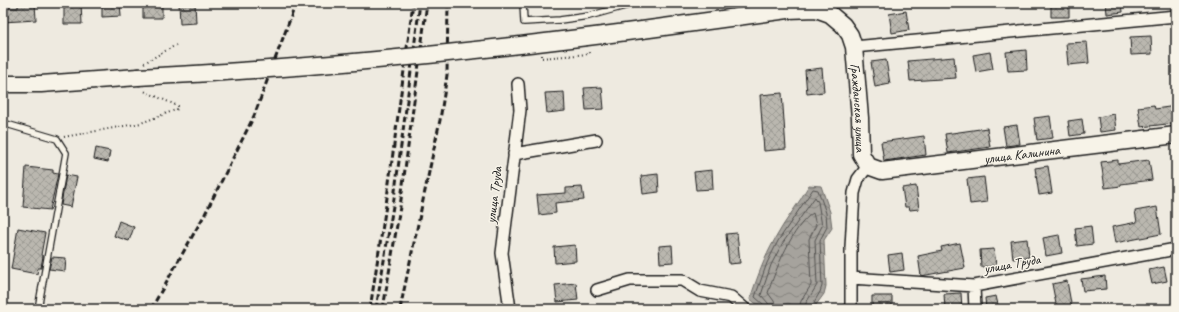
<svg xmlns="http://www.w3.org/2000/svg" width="1179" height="312" viewBox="0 0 1179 312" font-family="Caveat,sans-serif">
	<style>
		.water { fill: url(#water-waves); stroke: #6f6d69 }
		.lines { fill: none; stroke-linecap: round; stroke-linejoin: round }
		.shore { stroke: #535250; stroke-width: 1 }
		.building { fill: url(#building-cross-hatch); stroke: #1c1c1c }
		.service-casing { stroke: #1c1c1c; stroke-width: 8 }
		.minor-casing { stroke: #1c1c1c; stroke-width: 14 }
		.secondary-casing { stroke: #1c1c1c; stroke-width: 19 }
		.path { stroke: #1c1c1c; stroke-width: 2; stroke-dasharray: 1 3; stroke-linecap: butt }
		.service { stroke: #f7f3e8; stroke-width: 5.5 }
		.minor { stroke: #f7f3e8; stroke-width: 11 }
		.secondary { stroke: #f7f3e8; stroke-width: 16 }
		.rail { stroke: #1c1c1c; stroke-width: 3; stroke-dasharray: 6 3; stroke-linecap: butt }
		.secondary-bridge-casing { stroke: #1c1c1c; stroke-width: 19; stroke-linecap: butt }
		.secondary-bridge { stroke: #f7f3e8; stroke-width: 16 }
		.labels { text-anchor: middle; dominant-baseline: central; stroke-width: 3; stroke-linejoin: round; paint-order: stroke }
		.street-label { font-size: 14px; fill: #1c1c1c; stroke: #f7f3e8 }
	</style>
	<defs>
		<pattern id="water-waves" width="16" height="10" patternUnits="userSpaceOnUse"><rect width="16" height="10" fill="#a6a39d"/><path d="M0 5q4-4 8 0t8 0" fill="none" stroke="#86847f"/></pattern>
		<pattern id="building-cross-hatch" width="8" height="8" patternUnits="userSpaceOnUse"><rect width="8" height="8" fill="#bab7af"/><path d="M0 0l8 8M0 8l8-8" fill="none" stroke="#9f9d96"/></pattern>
	</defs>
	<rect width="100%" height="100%" fill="#eeeae0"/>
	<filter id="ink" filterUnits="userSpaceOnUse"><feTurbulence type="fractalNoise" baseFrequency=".025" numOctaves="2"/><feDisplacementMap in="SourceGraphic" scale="8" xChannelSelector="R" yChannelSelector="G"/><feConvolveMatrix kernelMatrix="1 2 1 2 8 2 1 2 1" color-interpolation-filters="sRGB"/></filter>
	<g filter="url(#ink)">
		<path class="water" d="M809 185 821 186 830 212 832 228 824 240 826 286 824 294 813 309H763L750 299C757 278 764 258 775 239 785 220 799 204 809 185Z"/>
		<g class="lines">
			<path class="shore" d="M765 309 764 305 755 297 767 263 778 241 813 189 818 190 826 213 827 227 820 240 822 286 820 292 810 309
				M770 309 768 303 761 295 771 265 782 244 815 197 818 202 822 226 815 240 817 285 806 303 805 309
				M776 309 774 301 768 293C775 271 793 225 813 213L816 225 809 239 811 285 801 301 799 309"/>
		</g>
		<path class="building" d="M35 3 36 20 3 22V8H18V4Z
			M81 3 82 24H64V4Z
			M102 3H120L121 16 102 17Z
			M143 3H162V18H143Z
			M179 3H195L196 23 180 24Z
			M1051 3H1069V17H1051Z
			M1106 3H1122L1123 12 1107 14Z
			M906 11 909 30 892 33 889 14Z
			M1151 36 1152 54 1131 55 1130 37Z
			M1087 42 1089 63 1068 65 1066 43Z
			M1026 50 1027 70 1008 71 1006 52Z
			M990 52 993 69 976 72 973 55Z
			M954 57 956 78 910 81 908 61Z
			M886 60 890 84 875 87 871 62Z
			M822 68 824 92 807 94 805 70Z
			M602 87 604 109 586 110 584 88Z
			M564 92 565 111 547 113 545 93Z
			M782 93 786 149 764 151 760 95Z
			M1154 105 1155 109 1176 106V123L1141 127 1138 107Z
			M1114 114 1116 130 1100 132 1098 117Z
			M1050 116 1053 138 1037 140 1034 118Z
			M1082 119 1084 134 1070 136 1068 121Z
			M1017 125 1020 144 1006 146 1003 127Z
			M987 128 990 147 948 153 945 134Z
			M924 136 926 155 884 161 881 142Z
			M96 148 110 151 108 162 94 159Z
			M1118 160V164L1149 160 1152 180 1121 184V186L1105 188 1101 162Z
			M1048 166 1052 193 1039 195 1035 168Z
			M26 167 53 170V173L58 174 50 210 23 207Z
			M712 170 713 189 696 190 694 172Z
			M658 174 659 192 643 194 641 176Z
			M66 175 77 177 71 207 61 205Z
			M984 177 987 202 970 204 967 179Z
			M916 186 919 209 910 210 909 207H905L902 188Z
			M582 187 584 200 555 203 556 213 539 215 537 195 566 193V188Z
			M1157 207 1161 234 1115 243 1112 227 1137 222 1135 211Z
			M119 221 134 227 129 241 114 236Z
			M1091 226 1093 244 1077 246 1075 228Z
			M18 228 45 233 41 255 43 256 41 268H38L37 274 11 269Z
			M737 233 740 263 729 264 726 234Z
			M1059 235 1062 253 1046 256 1043 238Z
			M1027 239 1029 257 1013 259 1011 241Z
			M960 243 965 268 921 276 918 256 942 251 941 247Z
			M575 245 576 261 555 263 554 247Z
			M672 245 673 262 660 263 659 246Z
			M994 249 996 266 981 267 980 250Z
			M902 253 904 270 890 272 888 255Z
			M52 257 66 258 65 271 49 269Z
			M1164 267 1167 281 1152 284 1149 270Z
			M1105 276 1106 289 1083 291 1081 279Z
			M1067 281 1072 309H1057L1052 284Z
			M576 283 578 300 557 302 555 285Z
			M961 293 962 309H945L944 294Z
			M872 296H892V309H872Z
			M996 296 999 309H986L985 298Z"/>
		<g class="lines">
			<defs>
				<path id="service" d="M523 3 524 22 560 20 589 16 636 3
					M3 123 57 139 66 153 38 309"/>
				<path id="minor" d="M854 47 1176 16
					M514 154 596 140
					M851 278 974 286 1176 249
					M974 286 975 309
					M597 290 630 280H682L700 291 731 297 745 309
					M510 309 502 253 520 110 518 84
					M851 309V247L854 193 858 179 868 166"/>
				<g id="secondary">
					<path id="s1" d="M642 30 788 10 816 9 830 14 843 25 850 35 854 47 860 118 861 154 868 166 882 171 1176 135"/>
					<path d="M3 84H41L138 77"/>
				</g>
			</defs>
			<use href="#service" class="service-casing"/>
			<use href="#minor" class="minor-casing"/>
			<use href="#secondary" class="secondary-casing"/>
			<path class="path" d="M541 55V58L589 54V50
				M144 63 176 45
				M64 137 141 123 178 109V106L144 91"/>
			<use href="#service" class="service"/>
			<use href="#minor" class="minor"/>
			<use href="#secondary" class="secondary"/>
			<path class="rail" d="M151 309 205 214 254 116 296 3
				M370 309 386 205 413 3
				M376 309 393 206 420 3
				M383 309 400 207 427 3
				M400 309 440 120 447 75 448 3"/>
			<defs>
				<path id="secondary-bridge" d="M138 77C307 69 474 52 642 30"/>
			</defs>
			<use href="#secondary-bridge" class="secondary-bridge-casing"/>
			<use href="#secondary-bridge" class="secondary-bridge"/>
		</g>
	</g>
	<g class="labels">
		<g class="street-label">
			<text stroke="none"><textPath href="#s1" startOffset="293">Гражданская улица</textPath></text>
			<text stroke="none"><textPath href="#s1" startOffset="509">улица Калинина</textPath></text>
			<text transform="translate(494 195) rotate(-83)">улица Труда</text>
			<text transform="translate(1012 264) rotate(-10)">улица Труда</text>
		</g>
	</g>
	<rect width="1179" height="312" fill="none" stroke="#f7f3e8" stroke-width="16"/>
	<rect x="8" y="8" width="1163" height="296" fill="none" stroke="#1c1c1c" stroke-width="1.5" filter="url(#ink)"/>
</svg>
